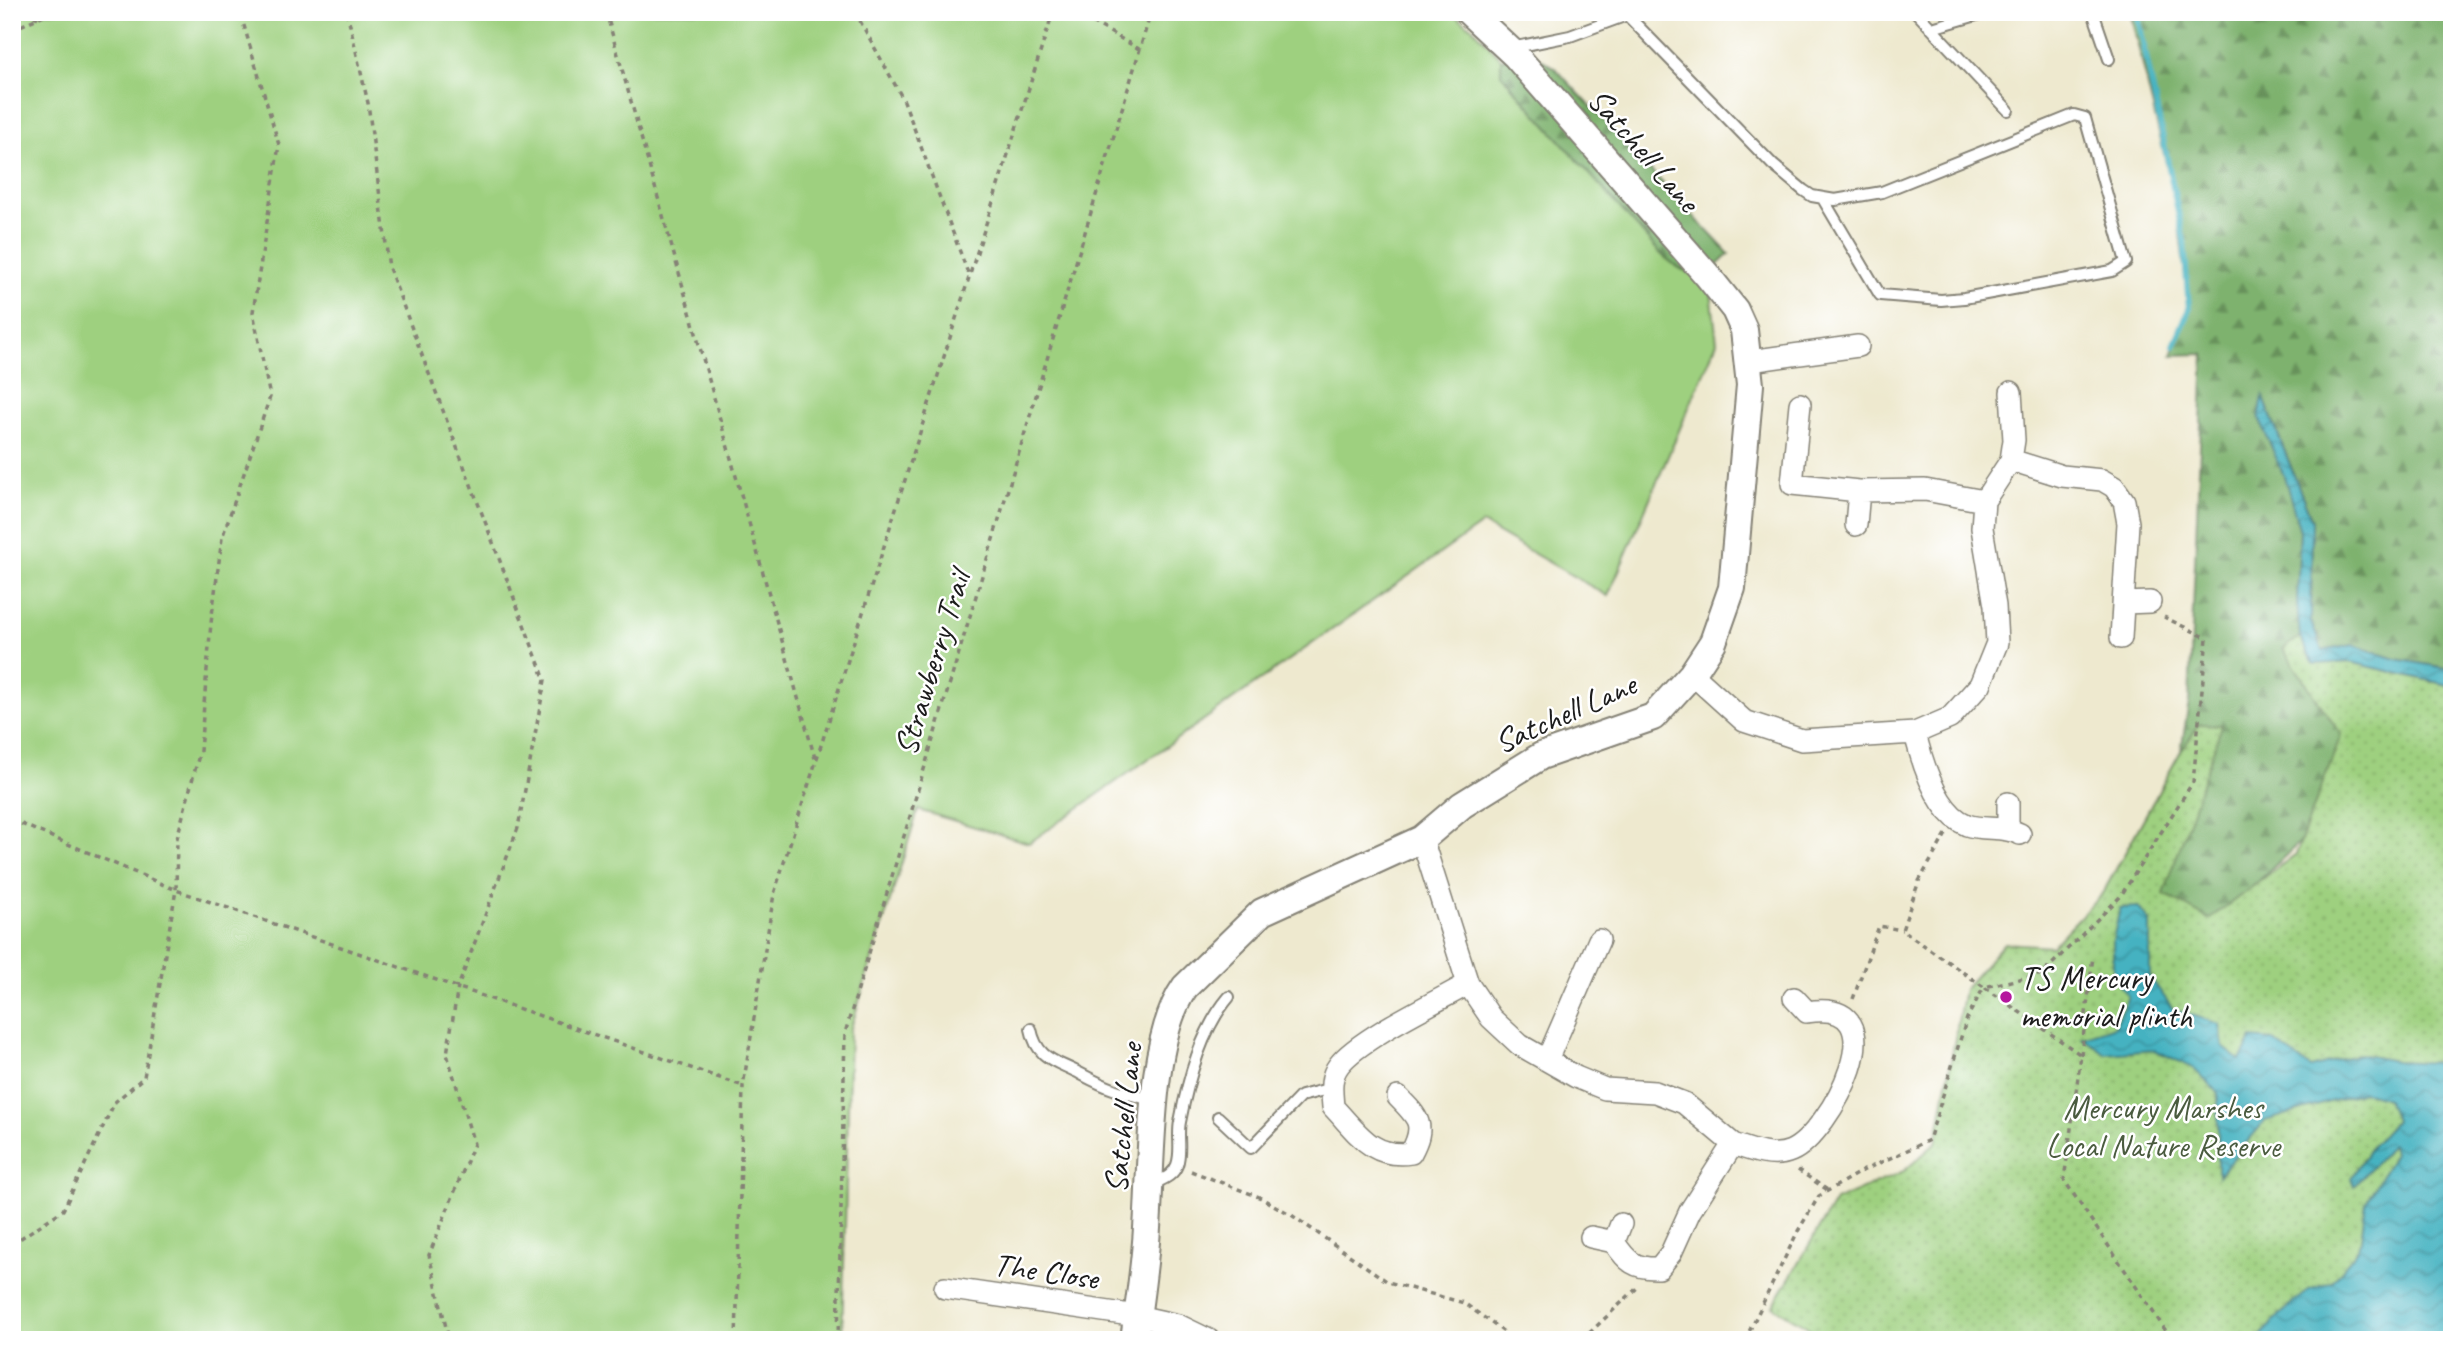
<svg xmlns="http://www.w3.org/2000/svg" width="2464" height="1352" viewBox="0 0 2464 1352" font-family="Caveat,sans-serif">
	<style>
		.grass { fill: #9ed07f; stroke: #5d764e; stroke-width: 2 }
		.forest { fill: url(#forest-firs); stroke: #4d6745; stroke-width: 2 }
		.park { fill: url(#park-dots); stroke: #5d764e; stroke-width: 2 }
		.water { fill: url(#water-waves); stroke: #30676e; stroke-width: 2 }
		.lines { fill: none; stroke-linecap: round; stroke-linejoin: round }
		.stream { stroke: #45b2c1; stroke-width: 6 }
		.service-casing { stroke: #858276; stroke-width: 14 }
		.minor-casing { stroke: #858276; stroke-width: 24 }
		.tertiary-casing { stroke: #858276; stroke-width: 30 }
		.path { stroke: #858276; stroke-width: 3.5; stroke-dasharray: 5 5; stroke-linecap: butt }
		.service { stroke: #fff; stroke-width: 10 }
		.minor { stroke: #fff; stroke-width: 21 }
		.tertiary { stroke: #fff; stroke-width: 26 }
		.poi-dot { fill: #b5179e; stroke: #fff; stroke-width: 2.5 }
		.labels { text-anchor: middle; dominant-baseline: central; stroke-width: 5; stroke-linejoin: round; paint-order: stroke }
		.street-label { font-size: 33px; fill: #1c1c1c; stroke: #fff }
		.poi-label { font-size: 33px; fill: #1c1c1c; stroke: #fff; text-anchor: start }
		.park-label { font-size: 33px; fill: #4a5b3f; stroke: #fff }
	</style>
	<defs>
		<pattern id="forest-firs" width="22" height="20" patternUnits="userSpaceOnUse" patternTransform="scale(1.75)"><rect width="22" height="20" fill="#7eb26e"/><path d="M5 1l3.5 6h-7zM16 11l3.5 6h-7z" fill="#66905a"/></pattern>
		<pattern id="park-dots" width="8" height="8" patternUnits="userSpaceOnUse" patternTransform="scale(1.75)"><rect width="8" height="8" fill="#9ed07f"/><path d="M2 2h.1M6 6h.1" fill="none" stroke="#88b26d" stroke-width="1.8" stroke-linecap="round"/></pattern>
		<pattern id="water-waves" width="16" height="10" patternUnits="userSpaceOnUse" patternTransform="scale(1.75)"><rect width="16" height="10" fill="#45b2c1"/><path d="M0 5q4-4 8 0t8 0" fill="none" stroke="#39909c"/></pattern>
	</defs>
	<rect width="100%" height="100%" fill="#fff"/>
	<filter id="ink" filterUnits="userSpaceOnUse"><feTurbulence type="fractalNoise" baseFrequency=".0143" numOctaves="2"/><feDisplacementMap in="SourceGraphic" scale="14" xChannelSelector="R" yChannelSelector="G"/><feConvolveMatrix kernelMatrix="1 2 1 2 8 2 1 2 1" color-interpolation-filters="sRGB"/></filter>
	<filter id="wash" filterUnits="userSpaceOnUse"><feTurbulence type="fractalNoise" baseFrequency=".00686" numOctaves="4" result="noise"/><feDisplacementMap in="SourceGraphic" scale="28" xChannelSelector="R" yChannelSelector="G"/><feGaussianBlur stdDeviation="1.57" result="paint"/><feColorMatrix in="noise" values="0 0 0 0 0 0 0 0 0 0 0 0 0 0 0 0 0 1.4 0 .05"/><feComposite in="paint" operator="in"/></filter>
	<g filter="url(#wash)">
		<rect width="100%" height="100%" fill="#eee9cf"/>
		<path class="grass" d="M12 12H1451L1473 28 1710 283 1717 342 1608 596 1482 524 1029 843 918 810 850 1031 842 1340H12Z"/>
		<path class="forest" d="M2130 12H2452V669L2396 659 2353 645 2322 651 2311 621 2312 521 2264 398 2300 531 2297 603 2342 735 2301 841 2222 916 2188 926 2103 893 2181 751 2189 702 2204 354 2172 355 2189 309 2177 208Z
			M1515 55 1541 59 1554 67 1729 254 1707 275C1687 276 1675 266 1661 254L1501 74V59Z"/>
		<path class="park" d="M2300 637 2314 664 2350 662 2452 686V1340H1829L1773 1306 1835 1201 1904 1171 1936 1143 1964 989 2004 943 2052 946 2103 893 2181 751 2200 724 2222 725 2164 894 2209 919 2296 854 2341 735 2283 649Z"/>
		<path class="water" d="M2263 396 2312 521 2311 621 2322 651 2353 645 2396 659 2451 669 2452 686 2350 662 2314 664 2300 637 2297 603 2300 531 2284 476 2259 418Z
			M2138 907 2150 921V977L2173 1009 2220 1024 2223 1047 2240 1060 2252 1038 2272 1040 2311 1068 2359 1054 2395 1061 2440 1063 2452 1053V1078L2445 1086 2452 1087V1340H2257L2286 1308 2309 1290 2332 1282 2353 1256 2361 1240 2366 1202 2394 1154 2392 1145 2354 1186 2351 1178 2369 1150 2395 1121 2387 1099 2363 1092 2265 1121 2218 1176V1093L2193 1068 2155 1050 2106 1054 2082 1037 2115 1026 2128 997 2113 976V939L2120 908Z"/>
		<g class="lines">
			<path class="stream" d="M2137 12 2184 241 2189 309 2174 346"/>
		</g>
	</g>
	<g filter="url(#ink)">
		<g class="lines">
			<defs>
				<path id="service" d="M1916 12 2008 110
					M2093 12 2109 59
					M1628 16 1773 165 1803 190 1812 196 1835 200 1882 192 2074 115 2085 118 2126 262 2112 271 1964 298 1941 300 1880 295 1823 199
					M1932 28 1987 12
					M1511 48 1570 36 1635 12
					M1031 1029C1037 1060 1057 1061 1081 1074 1109 1089 1122 1093 1153 1100
					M1218 1117 1251 1148 1301 1096 1332 1088
					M1153 1184C1163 1179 1173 1176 1177 1165 1182 1151 1177 1136 1180 1122 1188 1079 1201 1030 1229 997"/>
				<path id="minor" d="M1750 361 1858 346
					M1800 404 1792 484 1859 491 1925 490 1984 501
					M2011 460 2062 476 2102 480 2114 487 2124 501 2128 523 2121 638
					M1856 525 1859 491
					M2124 603 2150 602
					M1692 674 1744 721 1802 740 1915 733 1950 718 1980 685 1997 643 1995 606 1982 528 1984 501 2011 460 2014 440 2011 392
					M1915 733C1922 762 1937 813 1967 825 1984 831 2003 825 2020 834
					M2008 803V828
					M1422 839 1468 984 1491 1018 1520 1045 1576 1077 1605 1089 1655 1092 1684 1103 1733 1144 1690 1211 1671 1253 1659 1268C1635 1269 1627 1262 1614 1242L1621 1224
					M1547 1060 1599 940
					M1398 1097C1419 1118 1426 1125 1411 1153 1372 1159 1358 1133 1333 1107 1332 1092 1329 1078 1339 1065 1358 1039 1438 1001 1468 984
					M1733 1144C1750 1150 1773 1159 1791 1151 1830 1134 1904 996 1807 1012L1794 998
					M1591 1237 1614 1242
					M945 1288 1137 1316 1178 1325 1209 1340"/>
				<path id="tertiary" d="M1134 1340C1139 1302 1145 1265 1147 1228 1152 1162 1148 1039 1185 987L1262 912 1422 839 1462 805 1541 756 1653 717 1692 674 1713 642 1732 588 1750 385 1744 330 1735 310 1707 275 1515 55 1469 12"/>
			</defs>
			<use href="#service" class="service-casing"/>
			<use href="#minor" class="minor-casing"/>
			<use href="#tertiary" class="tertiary-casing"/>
			<path class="path" d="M25 12 38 18
				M347 12 368 103 389 268 545 680 518 828 458 987 447 1054 474 1144 429 1255 449 1340
				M606 12 816 762
				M855 12 904 101 969 276
				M1075 12 1139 49
				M12 30 50 12
				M12 820 176 890 743 1086
				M1946 834 1919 881 1902 930 1984 987 2042 974 2120 897 2193 782 2207 638 2164 617
				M1853 999 1879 926 1902 930
				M2081 1055 2093 956
				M1798 1170 1829 1191
				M1191 1171 1259 1197 1290 1214 1388 1282 1464 1303 1515 1340
				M12 1244 63 1210 115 1102 144 1077 176 890 177 838 200 751 211 623 222 538 270 397 253 312 279 145 240 12
				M736 1340 743 1086 774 894 1053 12
				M838 1340 845 1033 1151 12
				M1582 1340 1639 1286
				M1745 1340 1798 1231 1819 1196 1860 1172 1929 1140 1967 1018 1984 987 2081 1055 2064 1180 2172 1340"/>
			<use href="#service" class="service"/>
			<use href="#minor" class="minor"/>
			<use href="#tertiary" class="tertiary"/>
		</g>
	</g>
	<circle class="poi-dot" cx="2006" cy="997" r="7"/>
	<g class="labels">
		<g class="street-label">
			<text transform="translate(1644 150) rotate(49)">Satchell Lane</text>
			<text transform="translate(932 663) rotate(-73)">Strawberry Trail</text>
			<text transform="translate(1565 713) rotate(-24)">Satchell Lane</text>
			<text transform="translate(1123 1118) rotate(-84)">Satchell Lane</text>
			<text transform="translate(1046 1271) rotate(8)">The Close</text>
		</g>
		<g class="poi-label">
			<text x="2020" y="978">TS Mercury<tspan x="2020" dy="38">memorial plinth</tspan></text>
		</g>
		<g class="park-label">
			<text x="2163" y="1108">Mercury Marshes<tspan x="2163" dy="38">Local Nature Reserve</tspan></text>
		</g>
	</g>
	<rect width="2464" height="1352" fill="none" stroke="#fff" stroke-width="42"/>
</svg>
